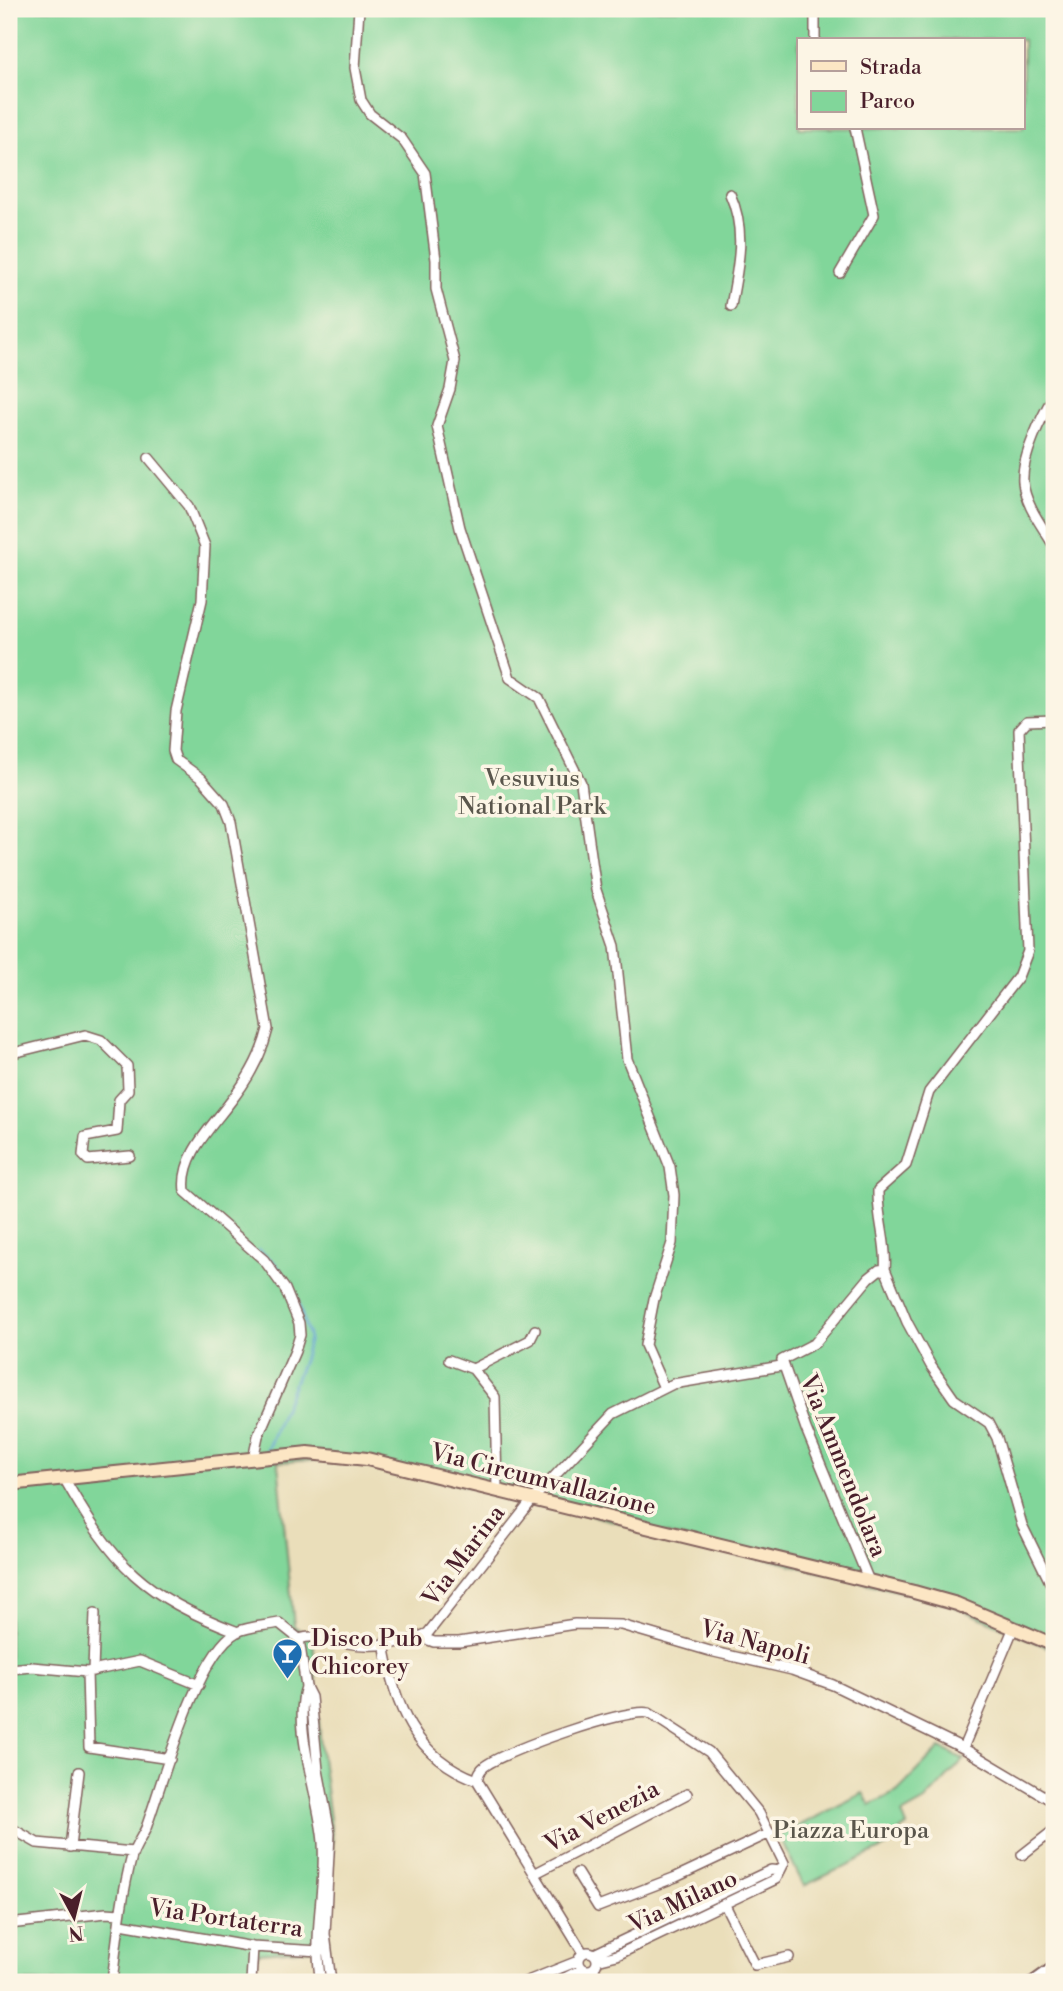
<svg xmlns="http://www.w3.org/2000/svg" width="1063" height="1991" viewBox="0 0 1063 1991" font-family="'Libre Bodoni',serif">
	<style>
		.park { fill: #81d69a; stroke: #667a62; stroke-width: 2; fill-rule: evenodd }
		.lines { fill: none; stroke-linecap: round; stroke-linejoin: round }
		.stream { stroke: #63a2d6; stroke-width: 2.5 }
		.minor-casing { stroke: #82625d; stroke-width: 12 }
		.tertiary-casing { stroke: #82625d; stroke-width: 14 }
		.secondary-casing { stroke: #82625d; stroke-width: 16 }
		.minor { stroke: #fff; stroke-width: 9 }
		.tertiary { stroke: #fff; stroke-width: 10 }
		.secondary { stroke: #fce6c4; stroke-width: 12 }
		.labels { text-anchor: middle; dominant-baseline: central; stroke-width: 7; stroke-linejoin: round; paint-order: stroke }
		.park-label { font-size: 24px; fill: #5a564c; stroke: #fcf5e5 }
		.street-label { font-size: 24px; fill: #4a1f2b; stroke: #fcf5e5 }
		.poi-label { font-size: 24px; fill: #4a1f2b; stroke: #fcf5e5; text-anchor: start }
	</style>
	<rect width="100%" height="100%" fill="#fcf5e5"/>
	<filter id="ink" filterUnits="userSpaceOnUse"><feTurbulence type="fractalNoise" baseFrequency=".0143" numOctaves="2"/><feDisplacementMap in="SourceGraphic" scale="14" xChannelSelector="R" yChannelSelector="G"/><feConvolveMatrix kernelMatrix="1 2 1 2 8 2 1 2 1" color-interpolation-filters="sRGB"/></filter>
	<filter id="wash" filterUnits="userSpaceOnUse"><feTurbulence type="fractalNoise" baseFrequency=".00686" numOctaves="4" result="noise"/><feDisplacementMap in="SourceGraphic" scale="28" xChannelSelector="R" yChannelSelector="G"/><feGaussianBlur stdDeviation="1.57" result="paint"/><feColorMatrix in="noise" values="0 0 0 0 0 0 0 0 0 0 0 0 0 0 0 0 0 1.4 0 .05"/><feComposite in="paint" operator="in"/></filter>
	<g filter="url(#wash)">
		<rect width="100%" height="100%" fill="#eadeba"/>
		<path class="park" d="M9 9H1054V1650L947 1603 500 1493 338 1459 278 1462 294 1626 313 1639 321 1750 333 1843 328 1948 258 1953 256 1982H9ZM799 40H1023V128H799Z
			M940 1748 964 1759 925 1801 902 1814 907 1826 899 1831 902 1839 804 1886 779 1836 863 1793 870 1805 897 1792Z"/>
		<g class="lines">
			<path class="stream" d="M259 1250 274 1262 293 1286 309 1338 303 1361 267 1450"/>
		</g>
	</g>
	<g filter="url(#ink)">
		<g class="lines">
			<defs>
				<path id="minor" d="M359 9 355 68 361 100 370 114 402 139 425 173 436 260V289L455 361 450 389 437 426 460 528 510 678 539 698 581 783 596 890 615 946 627 1059 670 1167 674 1195 672 1243 654 1299 645 1345 664 1388
					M815 9V40
					M730 194C747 232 738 266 731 306
					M840 273 874 215 855 128
					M1054 395C1042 416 1021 458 1023 482 1025 505 1043 527 1054 546
					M149 458 189 506 205 546 202 600 176 711 173 751 176 760 201 778 224 804 231 822 268 1029C262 1054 250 1076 234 1097 215 1124 180 1154 185 1191L264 1260 285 1289 299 1323 300 1335 295 1351 258 1436 253 1459
					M9 1054 85 1035 101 1040 127 1066 128 1090 119 1100 117 1131 85 1137 83 1155 88 1160 130 1156
					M885 1269C888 1246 877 1218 878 1190L906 1165 929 1092 1018 977 1028 951 1019 730 1027 721 1054 720
					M449 1360 473 1369 495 1397 497 1489
					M473 1369 530 1340 535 1330
					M64 1478C114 1566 143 1596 238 1632
					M869 1581 806 1429 782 1360 815 1343 869 1278 879 1270 885 1269 907 1322 931 1366 954 1399 989 1423 997 1438 1022 1525 1054 1590
					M420 1637 434 1642H459L575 1624 621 1625 710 1651 792 1670 833 1685 963 1748 1054 1802
					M299 1639C316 1633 330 1640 347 1643 371 1648 406 1644 428 1633L533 1499 613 1414 673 1384 781 1366
					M299 1639 306 1687 311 1697 318 1770 330 1833 325 1934 331 1982
					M384 1643C394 1705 414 1757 477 1780
					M9 1669 32 1667 87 1672 140 1661 199 1685
					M93 1671 95 1613
					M87 1672 89 1747 170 1759
					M306 1687C292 1726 320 1800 323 1842 326 1889 312 1935 321 1982
					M963 1748 1014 1627
					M9 1827 37 1843 133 1852
					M70 1847 79 1772
					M1022 1855 1054 1830
					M577 1873 598 1907 676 1877 770 1833
					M534 1874 687 1794
					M725 1905 755 1965 789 1957
					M9 1924 106 1913 120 1914
					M121 1924 253 1947 320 1951
					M579 1961a9 9 0 1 1 18 0a9 9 0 1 1-18 0Z
					M583 1953 477 1780C479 1773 480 1770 485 1766 507 1750 625 1708 649 1713L709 1752 759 1813 784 1863 776 1879 617 1955 597 1960
					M594 1954 771 1870 780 1871
					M592 1970 606 1982
					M112 1982C117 1940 121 1897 132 1856 135 1846 142 1837 146 1828 162 1784 197 1653 237 1632 249 1626 266 1626 279 1623L299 1639
					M251 1982 253 1947
					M525 1982 578 1961
					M557 1982 582 1969"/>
				<path id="tertiary" d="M1033 1982 1054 1967"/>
				<path id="secondary" d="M9 1484 308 1453 367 1459 914 1592 957 1604 1054 1645"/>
			</defs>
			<use href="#minor" class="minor-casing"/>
			<use href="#tertiary" class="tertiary-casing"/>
			<use href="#secondary" class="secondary-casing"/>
			<use href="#minor" class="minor"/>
			<use href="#tertiary" class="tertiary"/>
			<use href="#secondary" class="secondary"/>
		</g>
	</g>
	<defs>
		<symbol id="bar-pin" viewBox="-11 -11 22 30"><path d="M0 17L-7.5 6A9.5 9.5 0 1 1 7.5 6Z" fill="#1f6fb2" stroke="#fcf5e5"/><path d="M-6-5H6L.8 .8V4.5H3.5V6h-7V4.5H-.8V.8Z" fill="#fff"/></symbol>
	</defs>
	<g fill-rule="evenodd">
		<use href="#bar-pin" x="270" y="1636" width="35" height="47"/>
	</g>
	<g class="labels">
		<g class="park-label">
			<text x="532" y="779">Vesuvius<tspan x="532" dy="28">National Park</tspan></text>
			<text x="851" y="1831">Piazza Europa</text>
		</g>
		<g class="street-label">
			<text transform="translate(843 1466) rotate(68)">Via Ammendolara</text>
			<text transform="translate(543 1480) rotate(14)">Via Circumvallazione</text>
			<text transform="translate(464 1556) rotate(-53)">Via Marina</text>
			<text transform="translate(755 1643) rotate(15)">Via Napoli</text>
			<text transform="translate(602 1817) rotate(-28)">Via Venezia</text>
			<text transform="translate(683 1902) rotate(-25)">Via Milano</text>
			<text transform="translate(226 1919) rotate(8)">Via Portaterra</text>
		</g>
		<g class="poi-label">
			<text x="311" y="1639">Disco Pub<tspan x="311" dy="28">Chicorey</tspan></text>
		</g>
	</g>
	<rect width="1063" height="1991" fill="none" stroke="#fcf5e5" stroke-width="35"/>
	<rect x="797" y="38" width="228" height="91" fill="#fcf5e5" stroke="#b59f9b" stroke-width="2"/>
	<rect x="811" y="61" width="35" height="10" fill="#fce6c4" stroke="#b59f9b" stroke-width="2"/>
	<text x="860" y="74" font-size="21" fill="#4a1f2b">Strada</text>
	<rect x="811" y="91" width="35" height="21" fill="#81d69a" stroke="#b59f9b" stroke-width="2"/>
	<text x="860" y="108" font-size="21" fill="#4a1f2b">Parco</text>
	<g transform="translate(74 1917) rotate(173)" stroke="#fcf5e5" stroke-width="5" paint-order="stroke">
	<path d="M0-5L12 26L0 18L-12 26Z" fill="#4a1f2b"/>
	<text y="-10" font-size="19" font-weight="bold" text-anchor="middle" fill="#4a1f2b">N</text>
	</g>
</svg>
